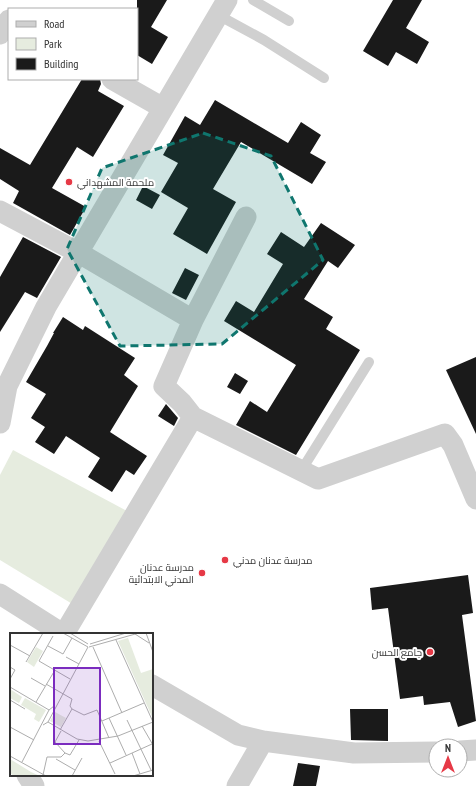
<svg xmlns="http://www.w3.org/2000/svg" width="476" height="786" viewBox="0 0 476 786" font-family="'PT Sans Narrow',Cairo,sans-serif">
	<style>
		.green { fill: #e6ecdf }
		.building { fill: #1a1a1a }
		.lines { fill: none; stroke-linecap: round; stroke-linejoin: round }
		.service { stroke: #d0d0d0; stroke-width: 10 }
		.minor { stroke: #d0d0d0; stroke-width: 21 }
		.marked { fill: #0f766e; fill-opacity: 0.2; stroke: #0f766e; stroke-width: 3; stroke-dasharray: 8 5; stroke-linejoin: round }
		.poi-dot { fill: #e63946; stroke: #fff; stroke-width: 1.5 }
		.labels { text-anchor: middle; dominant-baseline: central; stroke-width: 4; stroke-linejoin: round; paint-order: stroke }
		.poi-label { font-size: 10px; fill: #333; stroke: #fff; text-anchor: start }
		.inset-road { fill: none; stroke: #adadad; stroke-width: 1 }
		.view { fill: #7b2cbf; fill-opacity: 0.15; stroke: #7b2cbf; stroke-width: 2 }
		.inset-edge { fill: none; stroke: #333; stroke-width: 2 }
	</style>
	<rect width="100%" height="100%" fill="#fff"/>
	<path class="green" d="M13 450 127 511 74 605 0 560V475Z"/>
	<path class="building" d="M137 0H167L151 27 168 37 152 64 137 55Z
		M393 0H422L406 28 429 42 417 64 396 52 388 66 363 51Z
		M82 79H100L101 84 98 91 124 106 93 157 77 147 52 188 86 207 70 235 13 203 19 191 0 179V148L30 165Z
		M215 100 288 143 301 122 321 135 310 153 326 162 312 184 241 142 213 189 236 202 207 254 173 234 188 208 161 192 178 163 163 155 185 116 200 125Z
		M143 186 160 195 152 209 136 200Z
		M321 223 355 245 338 268 328 261 304 299 333 317 326 329 360 350 296 455 236 425 250 401 267 412 296 365 224 321 236 301 254 312 283 264 267 254 281 232 304 247Z
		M23 237 61 257 37 298 25 292 0 332V277Z
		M185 268 199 275 186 300 172 293Z
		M63 317 83 330 85 326 135 358 124 375 138 386 110 432 147 456 134 475 126 470 112 492 88 477 100 458 66 436 54 454 35 442 45 427 31 418 46 394 26 382 47 346 54 333H53Z
		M476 357V434L446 370Z
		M235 373 248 381 240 394 227 387Z
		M166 404 178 418 174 426 158 416Z
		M468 575 473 613 462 615 476 721 458 727 450 702 424 705 423 696 400 699 388 608 372 610 370 588Z
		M350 709H388V741L351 740Z
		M298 763 320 766 316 786H293Z"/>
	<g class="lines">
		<path class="service" d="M253 0 289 21
			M218 15 264 40 324 78
			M301 471 369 362"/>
		<path class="minor" d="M0 34 9 20
			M112 79 163 108
			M0 211 79 253 193 320 164 386 182 403 193 417 64 634
			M193 320 246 217
			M193 417 318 479 445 434 453 445 476 499
			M0 423 7 386 46 307 227 0
			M0 594 63 634
			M152 685 238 735 263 741 354 753 436 752
			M460 751 476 750
			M27 775 34 786
			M237 786 263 741"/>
	</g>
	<path class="marked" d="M203 133 271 156 323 260 222 344 120 346 67 249 102 168Z"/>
	<g class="poi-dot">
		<circle cx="69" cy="182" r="4"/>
		<circle cx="225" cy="560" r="4"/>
		<circle cx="202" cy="573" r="4"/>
		<circle cx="430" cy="652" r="4"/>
	</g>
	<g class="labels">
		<g class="poi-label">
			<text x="77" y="182">ملحمة المشهداني</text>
			<text x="233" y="560">مدرسة عدنان مدني</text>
			<text x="194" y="567" text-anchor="end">مدرسة عدنان<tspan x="194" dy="12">المدني الابتدائية</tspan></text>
			<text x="422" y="652" text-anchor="end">جامع الحسن</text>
		</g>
	</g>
	<g transform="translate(10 633)">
		<rect width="143" height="143" fill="#fff"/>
		<path d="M118 5 131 40 143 36V86L108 8ZM26 14 33 18 24 34 17 29ZM0 56 12 64 9 70 0 65ZM15 65 36 77 29 89 24 86 26 81 11 72ZM45 79 56 85 51 94 40 88ZM0 126 21 139 30 143H4L0 140Z" fill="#e6ecdf"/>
		<path class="inset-road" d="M53 0 78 14M60 0 78 11M136 0 143 19M125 1 139 10M43 3 29 28 60 46M106 7 143 89M80 11 116 0M0 12 20 23M38 13 53 21 62 5M79 14 129 0M83 14 112 80M56 24 69 31M16 29 33 0M0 34 5 37 0 46M21 45 35 53M36 51 62 66 60 73 62 76 50 97M0 54 39 77M0 67 15 76M26 69 45 37M62 76 74 82 87 77 99 105M99 85 116 122M117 87 141 137M92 88 134 70M38 89 67 106 78 108 108 103 143 89M33 92 38 89 78 14M132 93 143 112M0 94 24 107M51 98 45 109 55 120M89 108 105 141M122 120 130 141M0 123 36 143M46 126 65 137M12 129 39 77 44 73M100 130 142 111M33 142 37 124H51L55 120 60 122 69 107M62 143 72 125M123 143 143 137"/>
		<path class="view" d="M44 35H90V111H44Z"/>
		<rect width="143" height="143" class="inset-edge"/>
	</g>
	<rect x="8" y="8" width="130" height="72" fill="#ffffff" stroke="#adadad"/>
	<rect x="16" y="21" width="20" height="6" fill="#d0d0d0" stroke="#adadad"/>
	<text x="44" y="28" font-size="12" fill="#333333">Road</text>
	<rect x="16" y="38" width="20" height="12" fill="#e6ecdf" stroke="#adadad"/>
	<text x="44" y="48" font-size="12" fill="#333333">Park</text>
	<rect x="16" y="58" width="20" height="12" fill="#1a1a1a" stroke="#adadad"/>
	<text x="44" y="68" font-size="12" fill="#333333">Building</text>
	<g transform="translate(448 758)"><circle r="19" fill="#ffffff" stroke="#adadad"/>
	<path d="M0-3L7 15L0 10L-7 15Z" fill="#e63946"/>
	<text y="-6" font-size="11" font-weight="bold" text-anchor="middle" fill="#333333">N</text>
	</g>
</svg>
